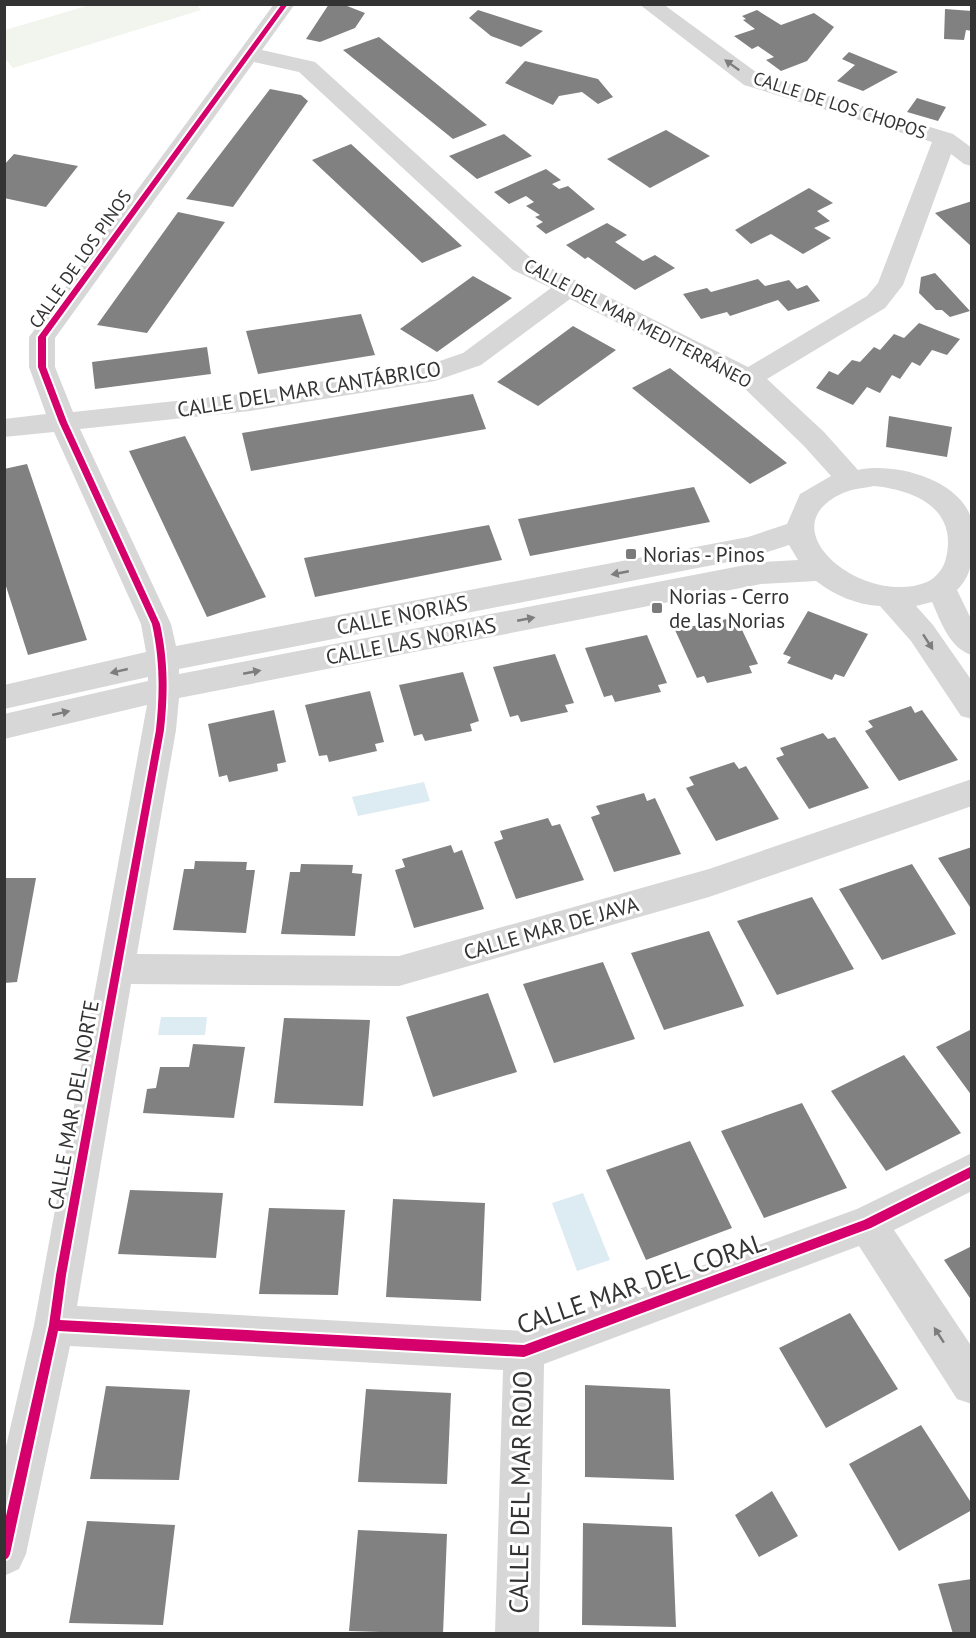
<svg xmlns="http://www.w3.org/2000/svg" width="976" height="1638" viewBox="0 0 976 1638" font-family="'PT Sans',sans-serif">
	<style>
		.green { fill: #f1f5ed }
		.water { fill: #ddebf3 }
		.building { fill: #818181 }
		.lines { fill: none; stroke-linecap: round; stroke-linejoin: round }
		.minor { fill: #d7d7d7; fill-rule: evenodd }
		.cycleway-casing { stroke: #fff; stroke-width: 4 }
		.cycleway { fill: #d6006c; fill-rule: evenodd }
		.oneway { fill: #7d7d7d }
		.poi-dot { fill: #7a7a7a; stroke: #fff; stroke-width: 2 }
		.labels { text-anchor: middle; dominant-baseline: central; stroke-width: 6; stroke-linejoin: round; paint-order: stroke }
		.far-street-label { font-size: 18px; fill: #333; stroke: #fff }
		.street-label { font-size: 21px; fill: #333; stroke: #fff }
		.poi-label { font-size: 21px; fill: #333; stroke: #fff; text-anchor: start }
		.near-street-label { font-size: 26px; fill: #333; stroke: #fff }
	</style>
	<rect width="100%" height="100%" fill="#fff"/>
	<path class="green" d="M196 4 201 10 13 68 5 58V30L90 5Z"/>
	<path class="water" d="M424 782 430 801 358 816 352 797Z
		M161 1017H207L205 1035H158Z
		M583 1193 610 1260 577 1271 552 1203Z"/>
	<path class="building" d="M329 4H342L365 13 355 28 320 42 306 39Z
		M945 9 972 11V31L966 30 964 40 944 39Z
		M478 10 543 31 521 47 491 36 469 18Z
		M757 10 781 25 814 13 834 27 807 61 781 71 766 60 774 57 758 46 752 49 734 36 755 29 743 20 746 19 742 16Z
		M379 37 487 125 453 139 343 50Z
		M849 52 898 72 863 91 837 81 855 65 842 59Z
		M525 61 598 79 613 97 598 104 582 92 559 96 553 105 505 83Z
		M270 89 301 95 308 101 233 207 186 199Z
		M917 98 946 107 938 121 907 112Z
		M666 130 710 156 650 188 607 159Z
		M504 134 532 156 477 179 449 156Z
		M351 144 462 246 422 263 312 160Z
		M14 154 78 166 46 207 4 198V165Z
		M546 169 561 180 552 184 559 189 568 186 595 209 546 234 536 226 543 222 535 217 540 215 526 206 534 202 526 196 509 204 494 192Z
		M809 188 833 203 817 211 830 221 814 228 831 238 803 254 771 234 751 244 735 230Z
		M972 201V247L935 213Z
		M178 212 225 222 147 333 97 325Z
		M607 223 627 235 615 242 643 261 655 255 675 268 635 290 588 257 585 259 566 245Z
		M935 273 970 311 950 317 942 310H936L919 293 921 277Z
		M473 276 512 298 437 352 400 329Z
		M758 279 765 286 789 280 797 289 807 285 820 301 788 311 778 300 730 316 727 312 701 319 683 294 707 288 711 292Z
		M361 314 375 355 258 374 246 331Z
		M919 323 960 339 947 355 932 350 920 366 912 362 900 379 892 375 880 393 867 387 853 405 816 388 829 371 838 375 852 360 860 362 874 347 880 350 894 334 904 338Z
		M573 326 616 350 538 406 497 382Z
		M207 347 211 374 95 389 92 362Z
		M670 368 787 463 750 484 632 388Z
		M473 394 486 429 251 471 242 433Z
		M889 416 952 427 947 457 886 447Z
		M185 436 266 597 207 617 129 451Z
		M27 464 87 640 28 655 4 580V469Z
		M694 487 710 522 530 556 518 519Z
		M489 525 502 560 315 597 304 558Z
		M808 611 868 634 844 677 835 674 832 680 787 663 791 657 783 654Z
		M736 617 758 664 749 666 752 673 707 683 704 676 697 678 675 630Z
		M647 635 667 683 658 685 661 692 615 702 612 695 604 697 585 648Z
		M555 654 574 703 565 705 568 712 521 722 518 715 510 717 493 667Z
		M463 672 479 721 470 724 472 731 425 741 422 734 414 736 399 685Z
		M370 691 384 742 375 744 377 751 329 762 327 755 319 756 305 705Z
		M911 706 915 713 922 710 958 760 899 781 865 731 873 727 868 721Z
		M274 710 286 762 277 764 278 771 229 782 227 775 219 777 208 724Z
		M823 733 828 739 835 737 869 788 809 809 776 758 784 755 780 748Z
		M734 762 739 769 746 766 779 819 716 841 686 788 694 785 689 777Z
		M644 793 647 801 655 798 681 854 614 872 591 817 600 814 596 806Z
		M548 818 552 826 560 824 584 880 516 899 494 842 503 839 500 831Z
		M451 845 454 853 462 850 484 909 414 928 395 870 405 867 402 859Z
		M972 847V910L938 858Z
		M195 861 247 862 246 870H255L246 933 173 930 184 869H194Z
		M301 864 353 865 352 873 362 874 355 936 281 934 290 872H300Z
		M912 864 956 934 882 960 839 889Z
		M4 878H36L17 982 4 983Z
		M812 897 854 969 777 995 737 921Z
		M709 931 744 1006 664 1030 631 953Z
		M603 962 635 1039 554 1063 523 984Z
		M488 993 517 1072 433 1097 406 1017Z
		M284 1018 370 1020 363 1106 274 1103Z
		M972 1029V1096L936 1047Z
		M193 1044 245 1047 234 1118 143 1113 147 1089 156 1088 160 1067H189Z
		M904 1055 961 1133 886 1171 831 1091Z
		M802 1103 847 1188 764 1218 721 1131Z
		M690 1141 732 1228 646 1260 606 1170Z
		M130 1190 223 1193 216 1258 118 1254Z
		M393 1199 485 1203 481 1301 386 1297Z
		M269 1208 345 1210 338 1295 259 1294Z
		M972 1246V1301L944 1260Z
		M850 1313 898 1389 826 1428 779 1348Z
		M585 1385 670 1389 674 1480 585 1477Z
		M106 1386 190 1390 179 1480 90 1479Z
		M366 1389 451 1393 447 1484 358 1482Z
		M921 1425 972 1504V1510L899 1551 849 1464Z
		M772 1491 798 1536 759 1557 735 1515Z
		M87 1521 175 1525 163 1625 69 1623Z
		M583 1523 672 1527 676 1627 582 1625Z
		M358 1530 447 1534 443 1634 349 1631Z
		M972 1579V1634H953L938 1584Z"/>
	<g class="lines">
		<path class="minor" d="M274 4H295L262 50 315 62 531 258 748 367 867 296 878 283 932 142 744 85 639 4H663L760 75 953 134 972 148V166L964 164 951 154 903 285 885 308 767 379 824 432 858 470C894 462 961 479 972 521 973 527 972 537 972 544 972 563 971 576 957 590L972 621V655C950 649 941 622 932 602L916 606 933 625 972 681V719L961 716 911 641 880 606C857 605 834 595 816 581L761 584 179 698 176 730 137 954 399 956 709 869 972 779V806L709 897 399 986 131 984 77 1306 524 1331 857 1209 972 1153V1191L894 1230 972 1347V1404L957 1399 859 1246 544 1364 539 1634H495L503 1370 70 1346 26 1554 19 1569 4 1576V1455L34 1325 147 705 4 739V714L148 681V677L4 709V685L146 652 141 624 54 432 4 437V419L46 414 29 367V337ZM254 62 299 72 513 270 551 288 463 353 431 364 250 393 73 412 55 367V338ZM570 299 740 384 804 446 831 476 800 494 787 524 748 537 176 646 171 624 80 429 250 411 435 381 481 365ZM874 486C914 490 958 508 946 558 944 568 936 578 927 582 864 608 765 528 843 493 852 489 864 488 874 486ZM789 545 798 560 761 562 179 674V669L749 558Z"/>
		<defs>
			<path id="cycleway" d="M282 4H288L46 337V367L67 422 160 624C168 660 168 693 164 730L66 1275 60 1320 524 1345 864 1220 972 1166V1177L871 1228 524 1357 58 1331 10 1554 8 1558 4 1560V1525L49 1325 56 1275 156 730C160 693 160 660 152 624L59 422 38 367V337Z"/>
		</defs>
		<use href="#cycleway" class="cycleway-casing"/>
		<use href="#cycleway" class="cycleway"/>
	</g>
	<defs><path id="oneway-solid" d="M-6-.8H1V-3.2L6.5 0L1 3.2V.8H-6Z" transform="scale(1.5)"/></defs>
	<g class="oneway">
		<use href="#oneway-solid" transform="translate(732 65) rotate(-144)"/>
		<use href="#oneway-solid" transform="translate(620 573) rotate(169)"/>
		<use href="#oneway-solid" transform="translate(526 619) rotate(-11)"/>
		<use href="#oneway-solid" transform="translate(928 642) rotate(57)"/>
		<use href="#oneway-solid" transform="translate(119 671) rotate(167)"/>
		<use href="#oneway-solid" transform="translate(252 672) rotate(-11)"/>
		<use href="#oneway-solid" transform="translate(61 713) rotate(-13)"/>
		<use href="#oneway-solid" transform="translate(939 1335) rotate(-123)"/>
	</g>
	<g class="poi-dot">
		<rect x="625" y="548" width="12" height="12" rx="3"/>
		<rect x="651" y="602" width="12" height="12" rx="3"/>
	</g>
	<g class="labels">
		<g class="far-street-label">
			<text transform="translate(840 105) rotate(18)">CALLE DE LOS CHOPOS</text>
			<text transform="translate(80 259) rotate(-55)">CALLE DE LOS PINOS</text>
			<text transform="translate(638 323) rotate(28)">CALLE DEL MAR MEDITERRÁNEO</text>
		</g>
		<g class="street-label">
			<text transform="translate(309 389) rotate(-9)">CALLE DEL MAR CANTÁBRICO</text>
			<text transform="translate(402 615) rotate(-11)">CALLE NORIAS</text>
			<text transform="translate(411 641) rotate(-11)">CALLE LAS NORIAS</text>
			<text transform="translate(551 928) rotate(-16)">CALLE MAR DE JAVA</text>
			<text transform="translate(73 1105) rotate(-80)">CALLE MAR DEL NORTE</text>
		</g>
		<g class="poi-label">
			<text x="643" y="554">Norias - Pinos</text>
			<text x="669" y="596">Norias - Cerro<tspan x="669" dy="24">de las Norias</tspan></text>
		</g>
		<g class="near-street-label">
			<text transform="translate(641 1283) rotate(-19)">CALLE MAR DEL CORAL</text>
			<text transform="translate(520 1492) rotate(-89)">CALLE DEL MAR ROJO</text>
		</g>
	</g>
	<rect width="976" height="1638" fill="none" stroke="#333333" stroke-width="12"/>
</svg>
